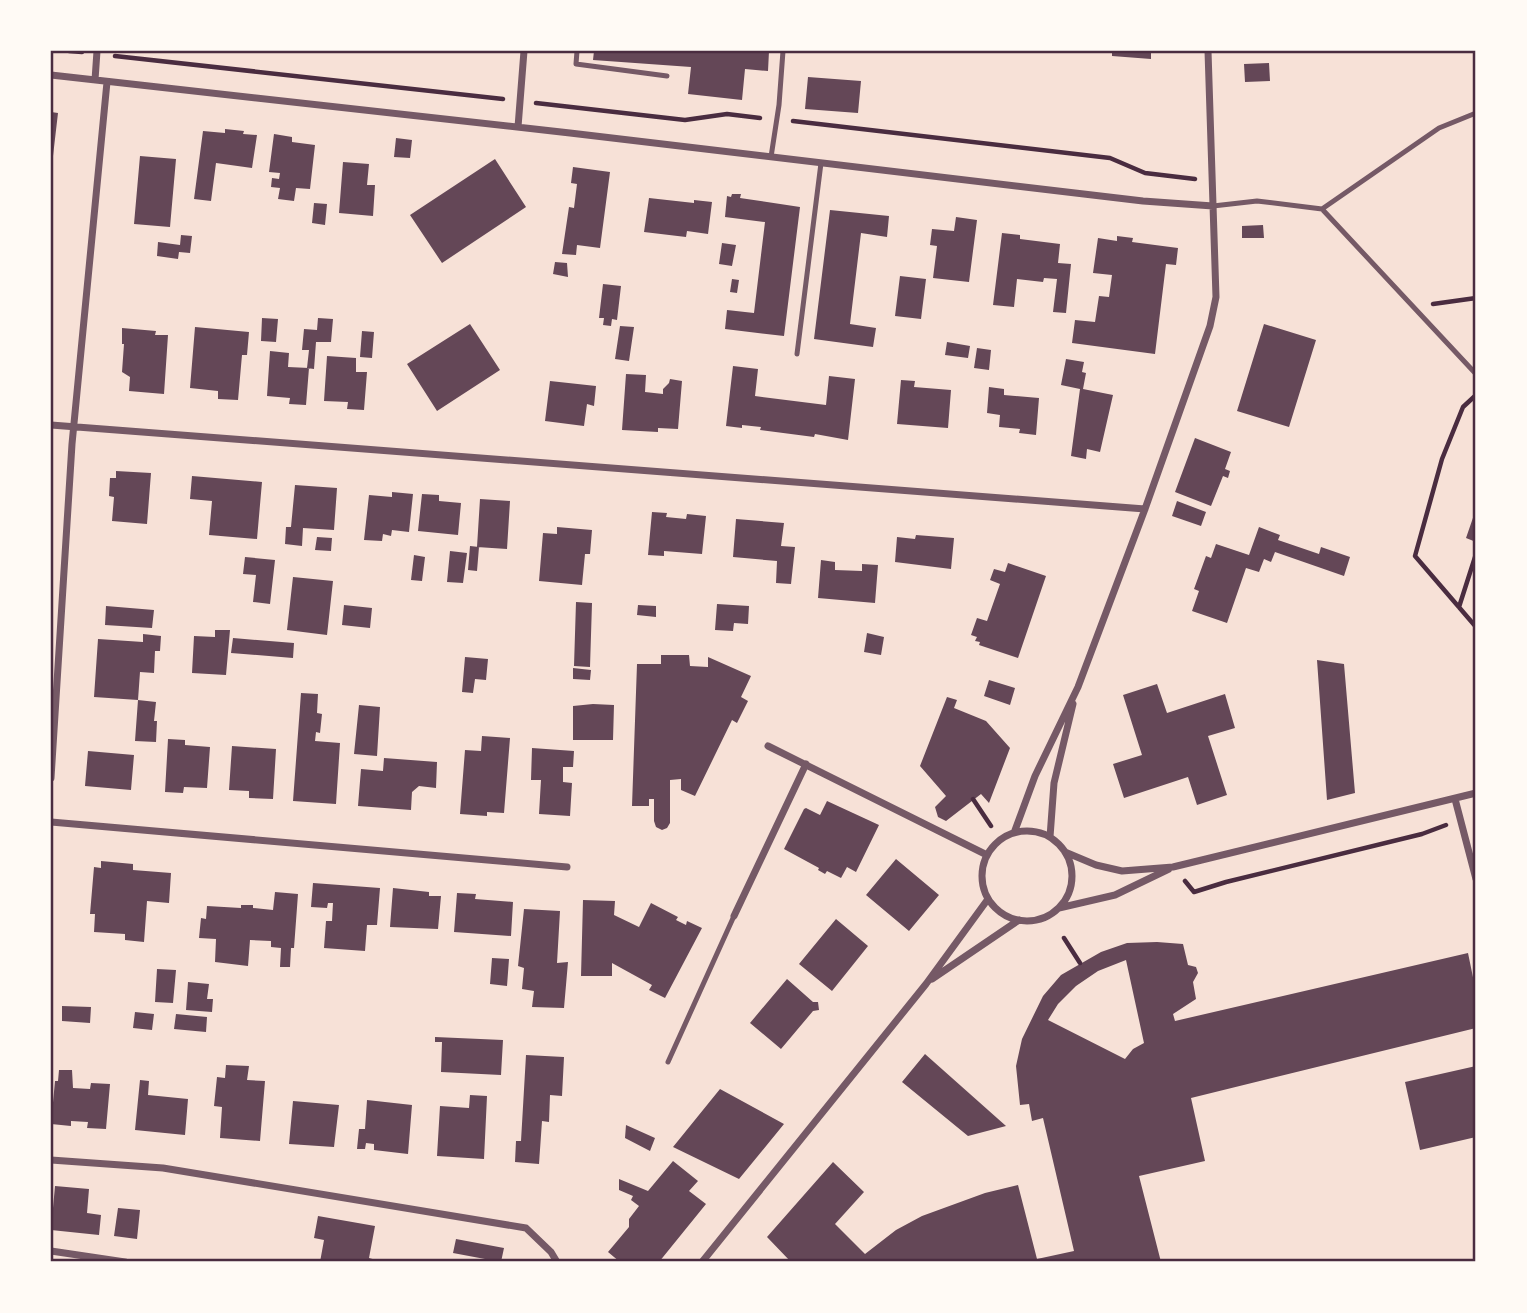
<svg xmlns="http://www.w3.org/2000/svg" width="1527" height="1313" viewBox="0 0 1527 1313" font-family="Arial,sans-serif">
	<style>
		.building { fill: #644757; fill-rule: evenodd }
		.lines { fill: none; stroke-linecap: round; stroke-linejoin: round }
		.path { stroke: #4a2c40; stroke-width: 4.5 }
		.service { stroke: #755966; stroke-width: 5 }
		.minor { stroke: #755966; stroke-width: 7 }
		.neatline { fill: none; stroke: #4a2c40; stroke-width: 2.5 }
	</style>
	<rect width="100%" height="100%" fill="#f7e1d7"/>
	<path class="building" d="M594 51H769L768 71 745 69 742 100 688 94 691 67 593 60Z
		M1112 51H1151V59L1112 56Z
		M1269 63 1270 81 1245 82 1244 64Z
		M808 77 861 81 858 113 805 109Z
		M51 112 58 113 53 156 51 155Z
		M225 129 244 131 243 134 257 135 252 168 216 163 211 201 194 199 203 131 225 133Z
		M274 134 292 137V142L315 145 310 189 296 188 294 201 278 199 280 188 271 187 272 178 279 179 280 173 269 172Z
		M396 138 412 140 410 158 394 157Z
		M140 156 176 159 170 227 134 224Z
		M495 159 526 207 442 263 410 215Z
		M343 162 369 164 367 185H375L373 216 339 213Z
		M573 167 610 172 600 248 577 245 576 255 562 254 569 207 574 208 577 184 571 183Z
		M732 194H741L740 198 800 207 784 336 725 329 727 310 754 313 765 222 725 217 727 196 731 197Z
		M649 198 694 203V200L712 202 708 234 687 231 686 237 644 232Z
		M314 203 327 204 325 225 312 223Z
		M830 210 889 216 887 237 861 233 850 324 876 328 873 347 814 339Z
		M956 217 977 220 969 282 933 278 937 246 930 245 932 229 954 231Z
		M1263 225 1264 238H1242V226Z
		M1002 233 1020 235V239L1060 244 1058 263 1071 264 1066 313 1053 312 1057 279 1044 278 1043 282 1017 279 1014 307 993 305Z
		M181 235 192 236 190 253 179 252 178 259 157 256 158 242 180 245Z
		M1117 236 1133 238 1132 242 1178 248 1176 265 1166 264 1155 354 1072 343 1075 320 1095 322 1099 296 1109 297 1112 275 1093 273 1098 238 1117 241Z
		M722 243 736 245 732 266 719 264Z
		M555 262 567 263 568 277 553 274Z
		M900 276 926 279 921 319 895 316Z
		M732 279 739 280 737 293 730 292Z
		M603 284 621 286 617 320 612 319 611 326 603 325 604 318H599Z
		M262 318 278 319 276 342 261 341Z
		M318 318 333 319 331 342H316L314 369 307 368 309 350H302L304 329 317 330Z
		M470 324 500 370 437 411 407 364Z
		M1264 324 1316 340 1289 427 1237 411Z
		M620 326 634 327 629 361 615 359Z
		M195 327 249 332 247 355H242L238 400 218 399V391L190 388Z
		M122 328 156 331 155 335H168L164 394 129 391 130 377 122 372 124 344H122Z
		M362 331 374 332 372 358 360 357Z
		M947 342 970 346 968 358 945 355Z
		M977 348 991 350 989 370 974 368Z
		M270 351 289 353 288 367 309 368 306 405 289 404 290 398 267 396Z
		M327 356 356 358V372H367L364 410 347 409 348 402 324 401Z
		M1066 359 1084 362 1082 372 1086 373 1083 389 1113 395 1100 452 1087 449 1086 459 1071 456 1080 389 1061 385Z
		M733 366 758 369 755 396 826 405 829 376 855 379 848 440 815 434 814 437 760 430 761 427 742 425V428L726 426Z
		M626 374 646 375 645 392 663 394V389L669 383 670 379 682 381 678 429 658 428V432L622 430Z
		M901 380 915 381 914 387 951 390 948 428 897 424Z
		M550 381 596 386 594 406 587 404 584 426 545 421Z
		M989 387 1004 389V395L1039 398 1036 435 1019 433 1020 429 999 427 1000 415 987 413Z
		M1195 438 1231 452 1225 469 1230 471 1228 478 1223 476 1211 506 1175 492Z
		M116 471 151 473 147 524 112 521 114 497 109 496 110 478H116Z
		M192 476 262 482 257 539 209 535 212 501 190 499Z
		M295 485 337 488 334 530 303 528 302 546 285 544 286 527H291Z
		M392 492 413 494 409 532 392 530 391 536 383 534 382 541 364 540 369 495 392 497Z
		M422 494 439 495V501L461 503 458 535 418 531Z
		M480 499 510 501 507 549 477 547Z
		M1177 501 1206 512 1201 526 1172 516Z
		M1476 509V542L1466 538Z
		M652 512 667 513 666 517 686 519 687 514 706 516 702 554 664 551V556L648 555Z
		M736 519 784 523 781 546 795 547 791 584 776 583 777 561 733 557Z
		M557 527 592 530 590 554H585L582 585 539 581 543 533 557 534Z
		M1259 527 1280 535 1278 540 1319 554 1321 547 1350 557 1344 576 1275 552 1271 562 1264 559 1259 572 1246 568 1227 623 1192 611 1199 591 1194 589 1206 556 1211 558 1216 544 1249 555Z
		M916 535 954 538 951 569 895 562 897 537 915 539Z
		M317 537 332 538 331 551 315 550Z
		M470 546 479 547 477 571 468 570Z
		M450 551 467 553 463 583 447 582Z
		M414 555 425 557 422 581 411 580Z
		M245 557 275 560 270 604 253 602 256 575 243 574Z
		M821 560 835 562V570L862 571V564L878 565 875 603 818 598Z
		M1008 563 1046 576 1018 658 979 645 980 642 975 641 977 637 971 635 977 618 987 621 1000 584 990 580 994 569 1005 572Z
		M293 577 333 581 327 635 287 630Z
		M576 602 592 603 590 667 574 666Z
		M717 604 749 606 748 624 734 623 733 631 715 630Z
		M344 605 372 608 370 628 342 625Z
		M638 605 656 606V617L637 615Z
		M106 606 154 610 152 628 105 625Z
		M215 630H230L226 675 192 673 194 636 215 637Z
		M867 633 884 637 881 655 864 652Z
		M143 634 161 636 160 651H155L154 673 140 672 138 700 94 697 98 639 143 642Z
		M233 638 294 643 293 658 231 653Z
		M661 655H689L690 666 708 667V657L751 676 741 697 748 701 737 723 732 720 695 796 681 790V779L670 780V823L667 828 662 830 656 827 654 821V799H649V806H632L637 664H661Z
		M465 657 488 659 486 680 475 679 473 693 462 692Z
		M1317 660 1344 664 1355 793 1327 800Z
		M573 668 591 670 590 680 573 679Z
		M989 680 1015 688 1010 705 984 696Z
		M1157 684 1167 713 1225 694 1235 728 1208 736 1227 795 1197 805 1188 777 1124 798 1113 764 1142 755 1123 695Z
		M301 693 318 694 317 713 322 714 320 733 316 732 315 741 340 743 336 804 293 801Z
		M947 697 957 700 954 708 986 721 1010 748 989 803 981 794 946 821 938 817 935 807 946 796 920 766Z
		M138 700 156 702 154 721H157L156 742 135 741Z
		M593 704 614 705 613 740H573V706Z
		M359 705 380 707 377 756 354 754Z
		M482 736 510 738 504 813 487 812V816L460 814 465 750 481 751Z
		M168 739 185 740V745L210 747 207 788 184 787 183 793 165 792Z
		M232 746 276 749 273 799 249 798V791L229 790Z
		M532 748 574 751 573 767H563V782L572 783 570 816 539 814 541 780H531Z
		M88 751 134 755 131 790 85 786Z
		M384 758 437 762 436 788 419 786 412 792 411 810 358 806 361 769 383 771Z
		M827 801 879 825 856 872 847 867 841 878 827 871 825 874 818 870 819 868 784 849 804 809 806 808 820 815Z
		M896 859 939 895 909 931 866 895Z
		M101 861 133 864V870L171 873 169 903 147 901 144 942 125 940V934L94 932 95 914H90L94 867 101 868Z
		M313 883 380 888 377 925H367L365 951 324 948 326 921H332L333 903H328L327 908 311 907Z
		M393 888 429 892V896H441L438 929 390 927Z
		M275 892 298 894 294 948H291L290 967H280L281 948 271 947V941L250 940 248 966 215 962 216 939 199 938 201 918 206 919 207 906 241 908V905H253V908L273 910Z
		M457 893 476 894 475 899 513 902 511 936 454 932Z
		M583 900 615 901 614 915 639 927 651 903 678 917 676 920 686 925 687 921 702 928 665 998 649 990 652 985 612 963V976H581Z
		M524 909 560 911 557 963 568 962 564 1008 532 1007 534 991 522 989 524 968 518 966Z
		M836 919 868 946 832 991 799 964Z
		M1157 942 1183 944 1188 965 1196 967 1198 973 1193 982 1196 999 1173 1014 1175 1021 1468 953 1476 992V1028L1191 1098 1205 1161 1139 1176 1161 1262H791L767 1237 833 1162 864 1192 835 1224 865 1254 896 1230 922 1216 985 1193 1018 1185 1037 1259 1074 1251 1043 1118 1032 1121 1029 1104 1020 1105 1016 1066 1022 1039 1043 996 1061 975 1101 952 1127 943ZM1126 960 1144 1043 1133 1049 1125 1059 1048 1020 1058 1004 1076 986 1098 971Z
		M492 958 509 959 507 986 490 984Z
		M157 969 176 970 173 1003 155 1002Z
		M787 979 813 1002H818L819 1010 813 1011 781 1049 750 1023Z
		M188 982 209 984 207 999H213L212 1012 186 1010Z
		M62 1006 91 1007 90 1023 62 1021Z
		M135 1012 154 1014 152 1030 133 1028Z
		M176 1014 207 1017 206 1032 174 1029Z
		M435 1037 503 1040 501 1075 441 1072 442 1042H435Z
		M925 1054 1006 1126 968 1136 902 1082Z
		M526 1055 564 1057 562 1096 550 1095 549 1122 542 1121 539 1164 515 1162 516 1141H521Z
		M226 1065 249 1066 247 1080 265 1081 260 1141 220 1138 222 1107 214 1106 217 1077 225 1078Z
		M1476 1066V1137L1420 1150 1405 1082Z
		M59 1070H72L73 1088 90 1089 91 1083 110 1084 106 1129 87 1128 88 1122 71 1121V1126L51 1124 55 1081H58Z
		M140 1080 149 1081 148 1095 188 1099 185 1135 135 1130Z
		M720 1089 784 1124 739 1179 673 1147Z
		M470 1095 487 1096 484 1159 437 1156 440 1106 469 1108Z
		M367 1100 412 1105 408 1154 374 1150V1144L366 1143 365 1149H357L359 1129H365Z
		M293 1101 339 1105 334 1147 289 1144Z
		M626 1125 655 1138 650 1151 625 1138Z
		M673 1161 698 1181 689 1191 706 1204 659 1262H620L608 1252 629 1227V1219L639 1206 631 1200 633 1196 619 1190V1179L648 1191Z
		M55 1186 89 1189 87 1213 101 1215 99 1235 51 1230Z
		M118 1208 140 1210 137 1239 114 1236Z
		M318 1216 375 1226 369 1258 383 1262H320L324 1240 314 1238Z
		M456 1239 504 1248 501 1262 453 1253Z"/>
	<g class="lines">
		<path class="path" d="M69 51 82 52
			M115 56 503 99
			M536 103 685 120 727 114 760 118
			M793 121 1110 158 1145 173 1195 179
			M1433 304 1476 298
			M1476 395 1463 407 1442 459 1415 556 1476 627
			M1459 607 1476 554
			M973 799 991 826
			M1185 881 1194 892 1226 882 1422 834 1446 825
			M1064 938 1080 963"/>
		<path class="service" d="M577 51 576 64 667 76
			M771 157 779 105 783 51
			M1213 206 1257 201 1322 209 1476 374
			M1322 209 1439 128 1476 113
			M797 354 821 163
			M668 1062 734 916"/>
		<path class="minor" d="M51 75 570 133 1143 201 1213 206
			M95 80 97 51
			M518 127 524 51
			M51 425 1145 509
			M768 746 987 855
			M51 778 72 444 107 82
			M1455 799 1476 879
			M51 822 567 867
			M982 876a45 45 0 1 1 90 0a45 45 0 1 1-90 0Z
			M1014 833 1035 776 1078 687 1145 509 1210 326 1216 297 1208 51
			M1050 837 1054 783 1073 704
			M1065 852 1096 865 1122 871 1173 867 1476 793
			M1059 908 1115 895 1169 869
			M734 916 806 764
			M932 979 1019 920
			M51 1160 163 1168 526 1228 551 1252 557 1262
			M51 1251 125 1262
			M702 1262 926 984 988 899"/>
	</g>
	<rect width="1527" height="1313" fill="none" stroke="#fffaf5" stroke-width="105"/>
	<rect x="52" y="52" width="1422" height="1208" class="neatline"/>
</svg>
